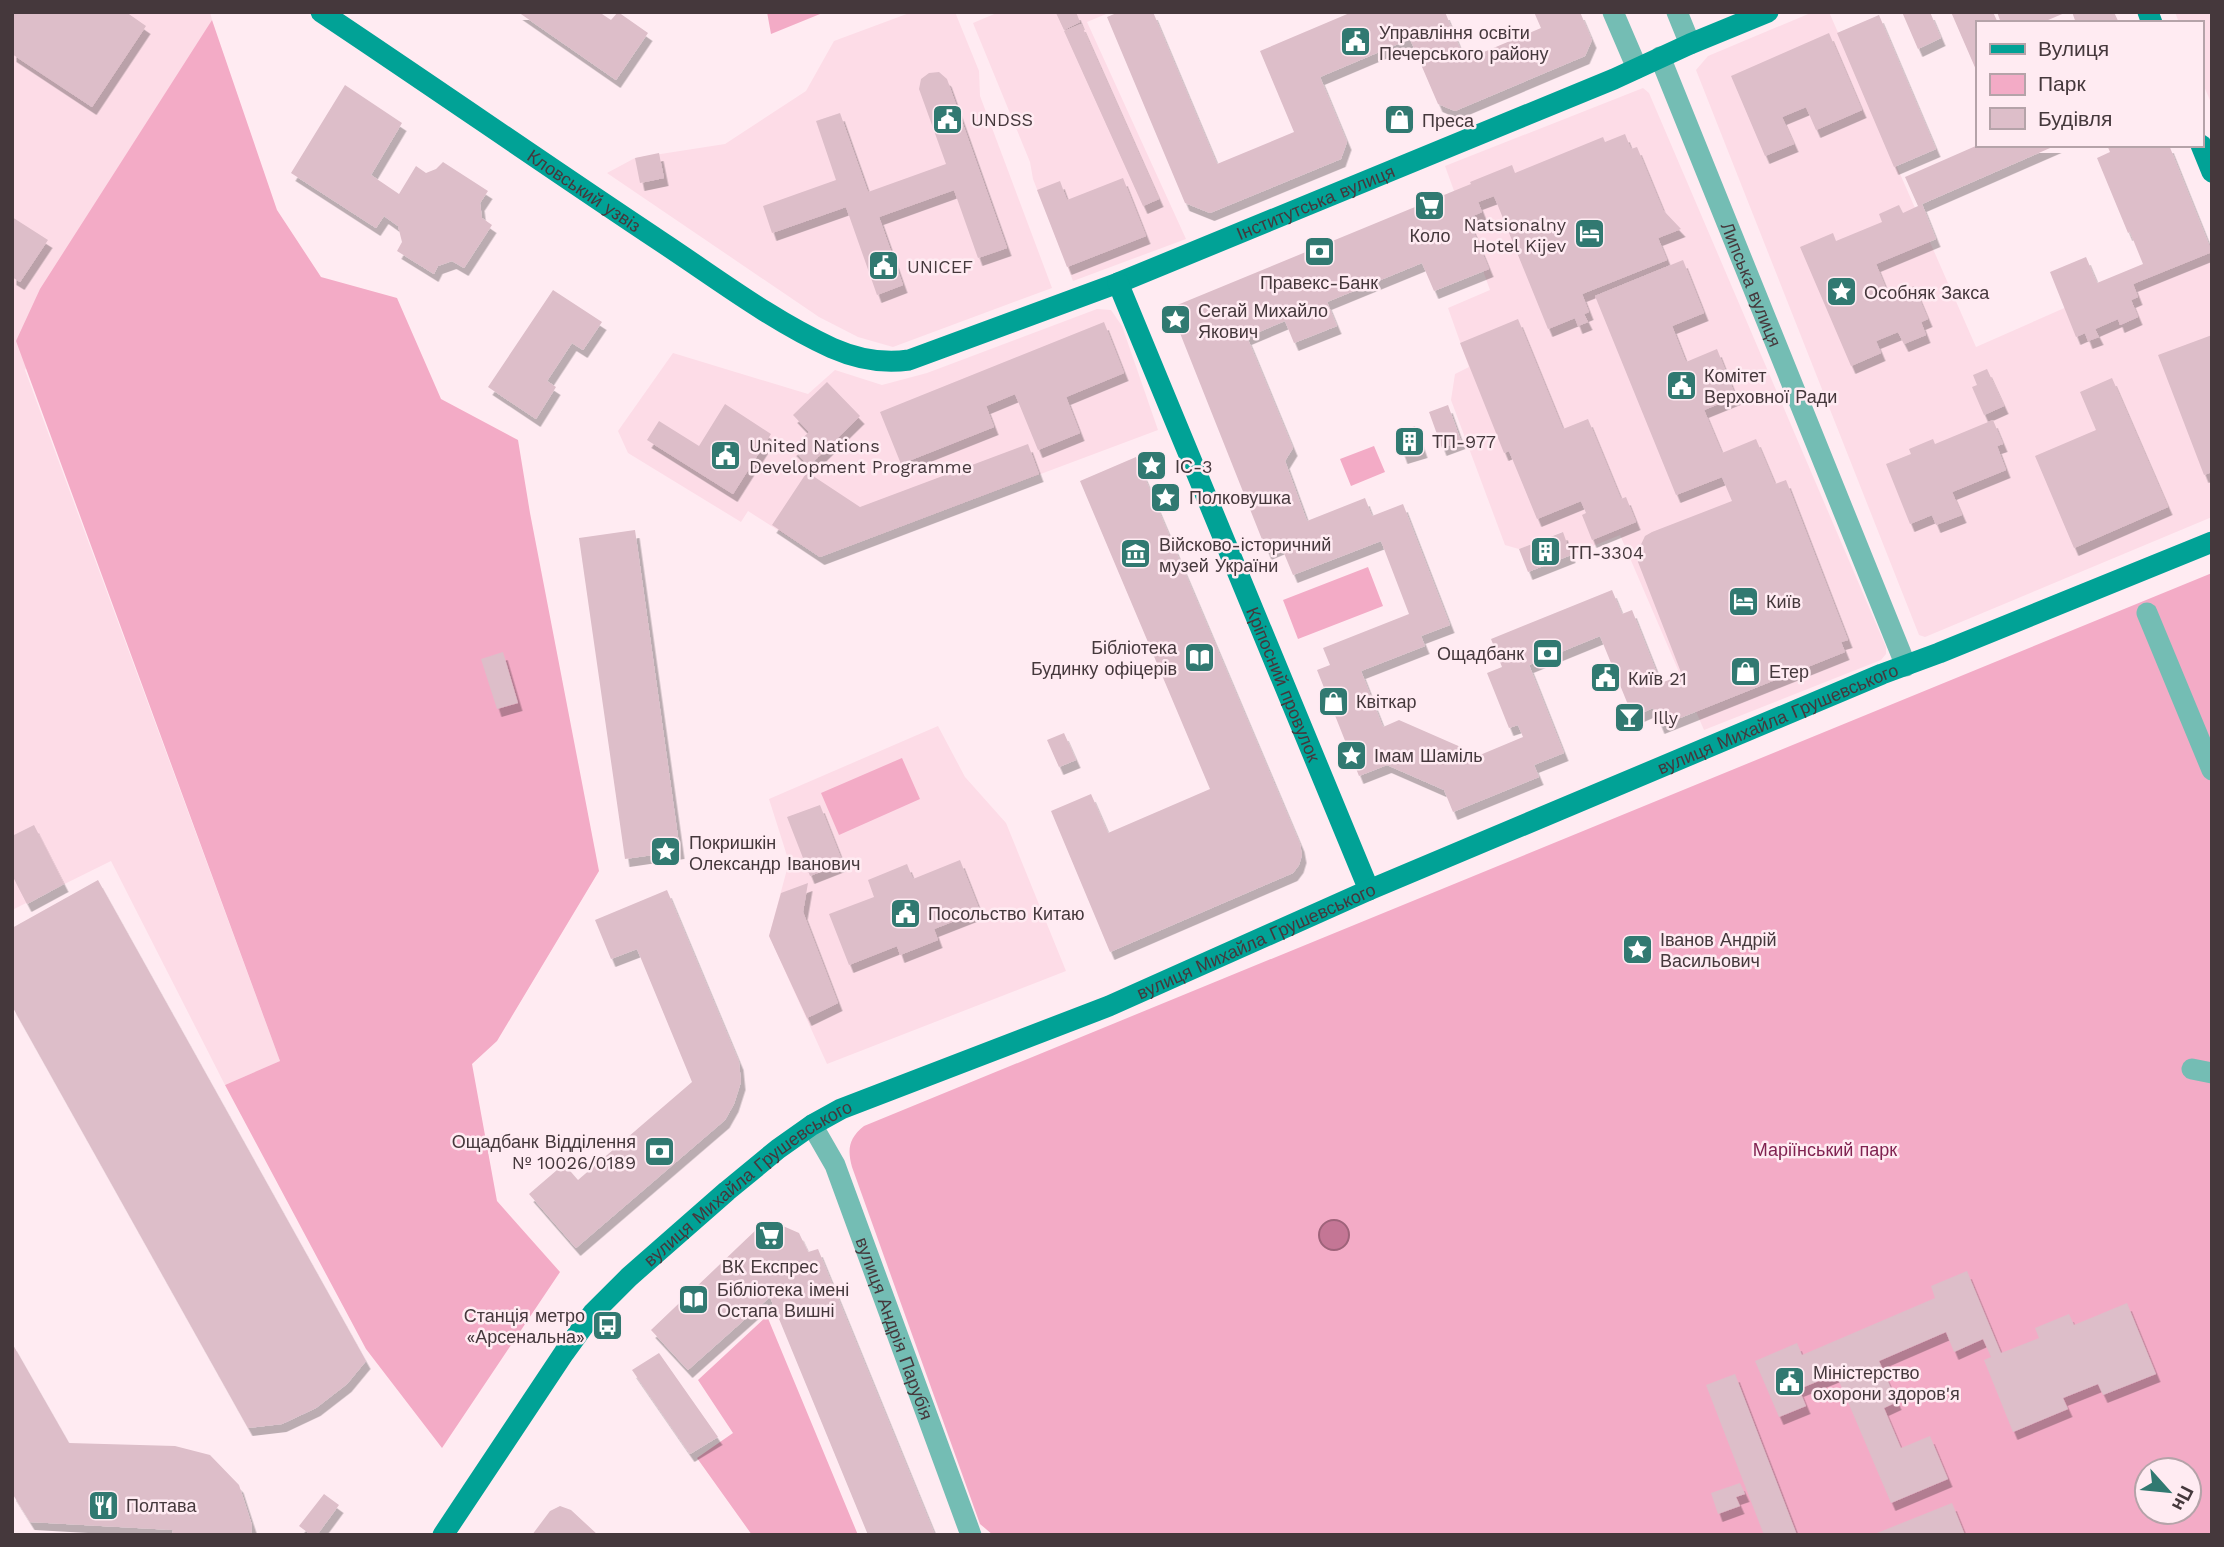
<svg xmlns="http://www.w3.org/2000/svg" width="2224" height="1547" viewBox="0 0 2224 1547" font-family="'Work Sans',sans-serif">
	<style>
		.built { fill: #fddce7 }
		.green { fill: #f3abc6; fill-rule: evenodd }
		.water { fill: #c47695; stroke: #9e637a; stroke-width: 2 }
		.building { fill: #ddbec9; filter: url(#shadow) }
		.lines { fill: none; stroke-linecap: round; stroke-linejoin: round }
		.street { stroke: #74bdb4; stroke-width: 21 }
		.secondary { stroke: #01a296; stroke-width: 21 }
		.labels { text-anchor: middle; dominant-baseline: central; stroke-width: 5; stroke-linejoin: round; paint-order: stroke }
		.poi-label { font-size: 18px; fill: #45383c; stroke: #ffebf2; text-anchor: start }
		.street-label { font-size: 18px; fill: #45383c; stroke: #ffebf2 }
		.park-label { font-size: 18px; fill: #802250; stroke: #ffebf2 }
	</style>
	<defs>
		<filter id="shadow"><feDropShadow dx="4.5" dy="8" stdDeviation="0" flood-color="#0004"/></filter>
	</defs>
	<rect width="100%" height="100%" fill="#ffebf2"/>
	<path class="built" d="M12 12H210L212 20 25 370 280 1061 225 1085 111 861 12 910Z
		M912 12H955L979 71 980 96 1052 288 893 347 858 337 819 317 607 173 635 158 725 144 806 91 834 41Z
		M999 12H1111L1087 22 1186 239 1073 281 1033 179 1030 162 973 23Z
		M1813 12H1829L1976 347 2212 243V517L1925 637 1919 635 1696 70 1708 56Z
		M2175 12H2212V105L2201 79V23H2179Z
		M1643 88 1649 93 1886 647V654L1881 660 1704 730 1620 535 1571 555 1562 532 1519 549 1505 545 1451 400 1455 374 1469 367 1448 308 1490 290 1445 166Z
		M1097 309 1111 310 1122 326 1158 430 820 557 748 511 741 522 628 453 618 431 673 353 808 394 835 370 882 385 927 373Z
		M938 726 965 777 1006 823 1066 971 827 1064 769 936 789 862 769 799Z"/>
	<path class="green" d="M767 12H825L771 34Z
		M212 20 277 210 321 277 397 298 441 399 518 440 530 513 599 871 497 1041 472 1064 497 1201 560 1272 442 1448 366 1349 225 1085 280 1061 16 341 40 289Z
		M1374 446 1385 472 1351 486 1340 459Z
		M1368 567 1383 606 1298 639 1283 600Z
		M2212 573V1535H993L980 1524 852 1167C847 1149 849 1138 864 1126ZM2147 1470H2189V1512H2147Z
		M902 758 920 799 839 835 821 793Z
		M767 1316 858 1535H752L697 1458 733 1433 698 1380Z"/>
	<path class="water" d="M1319 1235a15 15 0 1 1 30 0a15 15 0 1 1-30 0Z"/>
	<path class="building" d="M12 12H126L146 26 92 107 12 54Z
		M518 12H599L611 20 618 12 648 33 616 80Z
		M1059 12H1076L1080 22 1064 30 1056 13Z
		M1119 12H1153L1217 164 1294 132 1260 51 1352 12H1445L1465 60 1541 28 1534 12H1580L1592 40 1585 56 1455 111 1438 104 1410 39 1320 77 1347 142 1341 159 1210 213 1185 203 1107 17Z
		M1902 12H1930L1941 38 1918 49Z
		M1951 12H1993L1998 23H1977V72Z
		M1997 12H2067L2041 23H2001Z
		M2072 12H2114L2119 23H2076Z
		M1879 15 1936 149 1894 167 1837 33Z
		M1081 24 1159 199 1143 206 1064 31Z
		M1829 33 1862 110 1816 130 1806 107 1782 117 1794 144 1765 156 1731 76Z
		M939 72 947 79 1007 248 978 258 954 190 879 217 903 285 877 295 846 207 772 233 763 206 836 180 816 121 840 113 868 192 946 164 919 89 921 79 929 73Z
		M345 85 402 123 371 175 399 194 416 166 426 173 436 169 443 162 488 191 480 203 482 218 492 225 464 268 452 261 438 266 434 274 397 251 402 242 398 226 384 216 376 228 291 173Z
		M1625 134 1631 149 1637 147 1663 210 1681 229 1658 238 1667 260 1582 294 1589 312 1584 314 1588 322 1578 326 1575 318 1548 329 1494 196 1478 202 1482 212 1468 218 1489 269 1434 291 1422 263 1327 302 1337 326 1294 343 1285 321 1247 337 1293 448 1285 461 1307 521 1365 498 1372 516 1403 504 1450 625 1421 636 1425 646 1361 671 1383 727 1399 720 1463 748 1468 760 1523 737 1518 725 1509 728 1487 673 1502 667 1491 639 1612 590 1622 614 1632 610 1661 683 1682 675 1638 562 1637 553 1645 536 1652 532 1732 501 1722 477 1676 495 1595 296 1683 260 1704 313 1672 326 1686 362 1717 349 1736 397 1704 410 1722 453 1756 439 1775 484 1786 480 1848 640 1841 642 1845 652 1660 726 1653 708 1633 717 1600 636 1529 665 1564 753 1534 765 1539 777 1453 812 1444 790 1387 765 1359 776 1317 670 1330 665 1323 648 1409 614 1381 541 1293 575 1281 546 1267 552 1170 308 1461 188 1471 184 1470 182 1512 165 1515 173 1603 137 1605 142Z
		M1978 145H2057L1922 204 1936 239 1876 264 1889 296 1914 286 1928 319 1921 322 1926 335 1904 344 1898 332 1876 341 1881 353 1851 366 1800 247 1833 233 1836 241 1882 222 1879 214 1899 205 1903 213 1918 206 1905 177Z
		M2107 145H2169L2212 252 2133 284 2138 297 2131 300 2138 317 2120 325 2118 319 2095 329 2099 337 2088 341 2085 333 2076 337 2050 272 2086 257 2097 283 2143 264 2130 232 2128 233 2097 158 2110 152Z
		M659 153 664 178 640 183 635 158Z
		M1123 178 1146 236 1067 267 1037 190 1060 181 1067 200Z
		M12 217 48 240 20 282 12 277Z
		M553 290 602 322 583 350 572 343 547 381 556 387 536 419 488 387Z
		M1518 319 1563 429 1588 419 1621 499 1626 497 1636 522 1592 540 1582 515 1586 513 1581 501 1537 519 1509 451 1504 453 1460 343Z
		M1104 322 1124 373 1066 397 1080 433 1038 450 1015 394 986 406 994 427 901 464 880 412Z
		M2212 335V472L2204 475 2158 355Z
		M1987 369 2004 406 1984 415 1972 387 1977 385 1973 375Z
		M2112 378 2168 507 2074 548 2035 456 2096 430 2080 392Z
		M827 382 860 416 809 466 792 448 809 432 793 415Z
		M725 404 771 434 733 494 647 440 659 421 699 446Z
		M1448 405 1461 441 1442 448 1429 412Z
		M1993 420 2003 444 1997 446 2006 470 1952 492 1962 515 1936 525 1932 515 1910 524 1886 464 1911 454 1909 449 1933 439 1935 444Z
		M1415 426 1423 450 1403 456 1395 433Z
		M1028 444 1039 474 820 557 772 525 807 472 860 507Z
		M1136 457 1300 844 1302 855 1299 865 1293 873 1110 952 1051 811 1091 794 1108 833 1210 789 1080 481Z
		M635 530 680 851 625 859 579 538Z
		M1563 532 1571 555 1528 572 1519 549Z
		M503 652 518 703 497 709 481 659Z
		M1064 733 1076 760 1059 767 1047 740Z
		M820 805 843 863 810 876 787 817Z
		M34 825 64 884 27 904 12 875V836Z
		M960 860 980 911 934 929 938 940 900 955 897 946 849 965 829 914 874 897 868 880 907 864 913 879Z
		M98 880 366 1361 347 1384 316 1408 282 1424 248 1428 12 1006V928Z
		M808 883 803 912 838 1003 807 1018 769 936 781 893Z
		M667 890 739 1062 741 1082 734 1104 725 1120 576 1248 529 1194 564 1164 578 1180 692 1082 637 949 611 959 595 920Z
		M783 1226 799 1233 808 1252 818 1249 935 1535H868L770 1297 688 1370 651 1330 759 1227 764 1234Z
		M1967 1271 2001 1353 2039 1338 2035 1328 2069 1314 2074 1325 2127 1303 2156 1374 2103 1395 2098 1384 2063 1398 2068 1409 2013 1432 1984 1360 1991 1357 1983 1339 1954 1352 1946 1332 1879 1361 1897 1402 1884 1408 1901 1448 1930 1436 1948 1479 1891 1503 1836 1374 1799 1389 1806 1406 1779 1417 1755 1361 1797 1343 1802 1355 1935 1298 1931 1286Z
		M12 1343 69 1443 175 1446 210 1455 239 1485 252 1525 251 1535H172L173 1530 30 1522 12 1493Z
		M659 1353 718 1437 690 1454 632 1370Z
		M1735 1374 1797 1535H1764L1706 1385Z
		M1740 1483 1745 1494 1736 1497 1740 1506 1718 1514 1711 1493Z
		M324 1494 339 1505 317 1535H311L299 1526Z
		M1952 1503 1965 1535H1872Z
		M560 1506 571 1510 598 1535H532L550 1511Z"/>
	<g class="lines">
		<g class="street">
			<path d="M1613 12 1637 68"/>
			<path d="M1677 12 1690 44"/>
			<path id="s1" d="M1660 57 1906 666"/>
			<path d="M2147 613 2212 770"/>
			<path d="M2192 1069 2212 1073"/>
			<path id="s2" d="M812 1125 835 1165 971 1535"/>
		</g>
		<g class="secondary">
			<path id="s3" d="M321 12C435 88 547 166 660 241 716 278 771 320 832 348 857 359 882 364 909 360L1118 283 1614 79 1690 44 1768 12"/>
			<path d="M2148 12 2152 23"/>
			<path d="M2201 145 2212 172"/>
			<path id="s4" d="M1118 283 1369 890"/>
			<path id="s5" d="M443 1535 564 1353 593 1313 629 1277 727 1191 778 1149 812 1125 841 1109 1109 1006 1369 890 1882 674 1939 653 2212 542"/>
		</g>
	</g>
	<defs>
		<symbol id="civic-square" viewBox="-11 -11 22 22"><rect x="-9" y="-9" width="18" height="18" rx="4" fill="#317971" stroke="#ffebf2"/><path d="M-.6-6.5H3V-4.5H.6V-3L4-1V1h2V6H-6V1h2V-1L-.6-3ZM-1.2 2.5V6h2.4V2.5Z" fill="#fff"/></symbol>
		<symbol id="shop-square" viewBox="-11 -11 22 22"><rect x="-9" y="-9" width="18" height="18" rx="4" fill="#317971" stroke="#ffebf2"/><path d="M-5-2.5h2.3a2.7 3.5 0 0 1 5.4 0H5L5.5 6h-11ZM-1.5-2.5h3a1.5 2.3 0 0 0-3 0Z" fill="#fff"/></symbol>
		<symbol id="supermarket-square" viewBox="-11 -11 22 22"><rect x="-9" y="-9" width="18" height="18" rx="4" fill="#317971" stroke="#ffebf2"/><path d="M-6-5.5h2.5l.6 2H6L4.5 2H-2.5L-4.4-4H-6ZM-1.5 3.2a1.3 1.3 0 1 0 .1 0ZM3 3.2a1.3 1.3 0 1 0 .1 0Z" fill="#fff"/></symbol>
		<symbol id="hotel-square" viewBox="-11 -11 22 22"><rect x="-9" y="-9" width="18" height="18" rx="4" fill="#317971" stroke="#ffebf2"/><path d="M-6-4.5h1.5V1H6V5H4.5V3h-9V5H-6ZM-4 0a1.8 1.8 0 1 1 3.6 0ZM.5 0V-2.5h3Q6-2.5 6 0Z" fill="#fff"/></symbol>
		<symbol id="bank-square" viewBox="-11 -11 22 22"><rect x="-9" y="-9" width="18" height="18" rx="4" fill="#317971" stroke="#ffebf2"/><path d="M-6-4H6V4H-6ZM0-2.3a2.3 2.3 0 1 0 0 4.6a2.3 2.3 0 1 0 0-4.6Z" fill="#fff"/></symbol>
		<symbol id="sight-square" viewBox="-11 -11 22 22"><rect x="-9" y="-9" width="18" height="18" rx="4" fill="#317971" stroke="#ffebf2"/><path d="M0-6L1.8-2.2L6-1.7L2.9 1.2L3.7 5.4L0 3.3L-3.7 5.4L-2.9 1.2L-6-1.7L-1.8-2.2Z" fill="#fff"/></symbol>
		<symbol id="building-square" viewBox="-11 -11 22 22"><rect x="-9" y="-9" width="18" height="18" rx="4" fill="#317971" stroke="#ffebf2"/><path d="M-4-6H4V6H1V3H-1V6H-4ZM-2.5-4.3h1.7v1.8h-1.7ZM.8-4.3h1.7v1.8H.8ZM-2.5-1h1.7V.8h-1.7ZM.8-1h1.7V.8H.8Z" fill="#fff"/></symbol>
		<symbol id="museum-square" viewBox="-11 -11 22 22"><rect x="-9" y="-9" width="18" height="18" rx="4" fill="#317971" stroke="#ffebf2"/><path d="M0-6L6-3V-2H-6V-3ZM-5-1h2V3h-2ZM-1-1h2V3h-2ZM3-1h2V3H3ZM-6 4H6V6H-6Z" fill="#fff"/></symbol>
		<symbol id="library-square" viewBox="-11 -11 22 22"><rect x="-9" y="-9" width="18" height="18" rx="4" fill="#317971" stroke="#ffebf2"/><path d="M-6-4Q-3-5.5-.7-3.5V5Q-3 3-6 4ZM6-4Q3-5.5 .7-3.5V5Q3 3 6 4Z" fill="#fff"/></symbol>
		<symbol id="bar-square" viewBox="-11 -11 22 22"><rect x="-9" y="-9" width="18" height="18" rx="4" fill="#317971" stroke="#ffebf2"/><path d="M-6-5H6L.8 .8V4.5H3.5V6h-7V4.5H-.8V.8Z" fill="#fff"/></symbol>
		<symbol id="bus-square" viewBox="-11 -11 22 22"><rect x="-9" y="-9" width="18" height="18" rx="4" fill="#317971" stroke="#ffebf2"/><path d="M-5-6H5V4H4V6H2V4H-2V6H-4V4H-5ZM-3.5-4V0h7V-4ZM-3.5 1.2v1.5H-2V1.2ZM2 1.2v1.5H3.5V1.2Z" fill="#fff"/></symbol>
		<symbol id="restaurant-square" viewBox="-11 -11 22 22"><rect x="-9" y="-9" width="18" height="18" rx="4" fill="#317971" stroke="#ffebf2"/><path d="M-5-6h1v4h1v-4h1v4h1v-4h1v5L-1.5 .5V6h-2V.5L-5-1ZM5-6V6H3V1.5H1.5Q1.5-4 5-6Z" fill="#fff"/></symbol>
	</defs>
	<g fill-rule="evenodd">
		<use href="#civic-square" x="1338" y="24" width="35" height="35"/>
		<use href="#civic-square" x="930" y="102" width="35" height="35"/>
		<use href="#shop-square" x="1382" y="102" width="35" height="35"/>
		<use href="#supermarket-square" x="1412" y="188" width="35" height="35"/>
		<use href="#hotel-square" x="1572" y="216" width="35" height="35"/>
		<use href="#bank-square" x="1302" y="234" width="35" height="35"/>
		<use href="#civic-square" x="866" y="248" width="35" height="35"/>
		<use href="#sight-square" x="1824" y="274" width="35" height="35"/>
		<use href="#sight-square" x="1158" y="302" width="35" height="35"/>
		<use href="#civic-square" x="1664" y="368" width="35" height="35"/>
		<use href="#building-square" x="1392" y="424" width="35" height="35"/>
		<use href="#civic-square" x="708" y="438" width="35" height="35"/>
		<use href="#sight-square" x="1134" y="448" width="35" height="35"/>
		<use href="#sight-square" x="1148" y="480" width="35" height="35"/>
		<use href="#building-square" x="1528" y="534" width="35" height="35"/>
		<use href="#museum-square" x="1118" y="536" width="35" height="35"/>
		<use href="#hotel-square" x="1726" y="584" width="35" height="35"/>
		<use href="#bank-square" x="1530" y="636" width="35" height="35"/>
		<use href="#library-square" x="1182" y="640" width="35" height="35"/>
		<use href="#shop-square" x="1728" y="654" width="35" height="35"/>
		<use href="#civic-square" x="1588" y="660" width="35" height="35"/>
		<use href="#shop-square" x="1316" y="684" width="35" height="35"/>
		<use href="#bar-square" x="1612" y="700" width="35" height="35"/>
		<use href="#sight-square" x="1334" y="738" width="35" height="35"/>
		<use href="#sight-square" x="648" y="834" width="35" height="35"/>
		<use href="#civic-square" x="888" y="896" width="35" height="35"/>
		<use href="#sight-square" x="1620" y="932" width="35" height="35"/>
		<use href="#bank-square" x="642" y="1134" width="35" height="35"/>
		<use href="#supermarket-square" x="752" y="1218" width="35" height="35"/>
		<use href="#library-square" x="676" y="1282" width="35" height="35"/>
		<use href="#bus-square" x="590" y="1308" width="35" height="35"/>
		<use href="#civic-square" x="1772" y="1364" width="35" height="35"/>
		<use href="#restaurant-square" x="86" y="1488" width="35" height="35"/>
	</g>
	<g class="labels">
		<g class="poi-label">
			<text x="1379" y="32">Управління освіти<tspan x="1379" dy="21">Печерського району</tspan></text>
			<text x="971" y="119">UNDSS</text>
			<text x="1422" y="120">Преса</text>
			<text x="1566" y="224" text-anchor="end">Natsionalny<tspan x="1566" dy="21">Hotel Kijev</tspan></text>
			<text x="1430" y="235" text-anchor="middle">Коло</text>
			<text x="907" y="266">UNICEF</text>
			<text x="1319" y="282" text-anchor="middle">Правекс-Банк</text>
			<text x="1864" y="292">Особняк Закса</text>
			<text x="1198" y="310">Сегай Михайло<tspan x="1198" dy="21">Якович</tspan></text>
			<text x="1704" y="375">Комітет<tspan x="1704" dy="21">Верховної Ради</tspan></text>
			<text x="1432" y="441">ТП-977</text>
			<text x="749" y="445">United Nations<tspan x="749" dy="21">Development Programme</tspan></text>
			<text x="1175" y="466">ІС-3</text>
			<text x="1189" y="497">Полковушка</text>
			<text x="1159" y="544">Війсково-історичний<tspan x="1159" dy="21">музей України</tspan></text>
			<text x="1568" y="552">ТП-3304</text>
			<text x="1766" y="601">Київ</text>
			<text x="1177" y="647" text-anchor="end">Бібліотека<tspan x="1177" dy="21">Будинку офіцерів</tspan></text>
			<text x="1524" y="653" text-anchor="end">Ощадбанк</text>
			<text x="1769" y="671">Етер</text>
			<text x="1628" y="678">Київ 21</text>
			<text x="1356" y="701">Квіткар</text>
			<text x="1653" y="717">Illy</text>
			<text x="1374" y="755">Імам Шаміль</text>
			<text x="689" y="842">Покришкін<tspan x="689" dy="21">Олександр Іванович</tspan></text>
			<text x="928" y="913">Посольство Китаю</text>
			<text x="1660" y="939">Іванов Андрій<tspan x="1660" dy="21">Васильович</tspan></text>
			<text x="636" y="1141" text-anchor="end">Ощадбанк Відділення<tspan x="636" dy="21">№ 10026/0189</tspan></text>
			<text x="770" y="1266" text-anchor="middle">ВК Експрес</text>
			<text x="717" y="1289">Бібліотека імені<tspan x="717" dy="21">Остапа Вишні</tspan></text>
			<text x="585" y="1315" text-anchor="end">Станція метро<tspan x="585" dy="21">«Арсенальна»</tspan></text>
			<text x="1813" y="1372">Міністерство<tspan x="1813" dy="21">охорони здоров'я</tspan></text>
			<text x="126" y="1505">Полтава</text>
		</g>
		<g class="street-label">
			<text stroke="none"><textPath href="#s3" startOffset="318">Кловський узвіз</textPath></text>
			<text stroke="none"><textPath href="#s3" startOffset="1127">Інститутська вулиця</textPath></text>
			<text stroke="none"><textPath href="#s1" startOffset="245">Липська вулиця</textPath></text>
			<text stroke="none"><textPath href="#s4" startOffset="434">Кріпосний провулок</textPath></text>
			<text stroke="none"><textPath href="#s5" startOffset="1605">вулиця Михайла Грушевського</textPath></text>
			<text stroke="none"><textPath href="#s5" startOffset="1038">вулиця Михайла Грушевського</textPath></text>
			<text stroke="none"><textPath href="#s5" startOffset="471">вулиця Михайла Грушевського</textPath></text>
			<text stroke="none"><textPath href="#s2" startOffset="220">вулиця Андрія Парубія</textPath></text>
		</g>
		<g class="park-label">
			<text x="1825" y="1149">Маріїнський парк</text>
		</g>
	</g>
	<rect width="2224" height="1547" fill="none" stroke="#45383c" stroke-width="28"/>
	<rect x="1976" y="21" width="228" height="126" fill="#ffebf2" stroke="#b5a3a9" stroke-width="2"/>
	<rect x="1990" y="44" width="35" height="10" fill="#01a296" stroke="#b5a3a9" stroke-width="2"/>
	<text x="2038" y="56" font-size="21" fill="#45383c">Вулиця</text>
	<rect x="1990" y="74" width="35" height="21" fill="#f3abc6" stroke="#b5a3a9" stroke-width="2"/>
	<text x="2038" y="91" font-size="21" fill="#45383c">Парк</text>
	<rect x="1990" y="108" width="35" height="21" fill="#ddbec9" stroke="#b5a3a9" stroke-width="2"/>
	<text x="2038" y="126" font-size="21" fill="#45383c">Будівля</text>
	<g transform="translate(2168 1491) rotate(117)"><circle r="33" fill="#ffebf2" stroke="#b5a3a9" stroke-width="2"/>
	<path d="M0-5L12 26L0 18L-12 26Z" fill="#317971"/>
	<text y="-10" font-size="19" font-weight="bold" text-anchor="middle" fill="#45383c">Пн</text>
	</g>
</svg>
